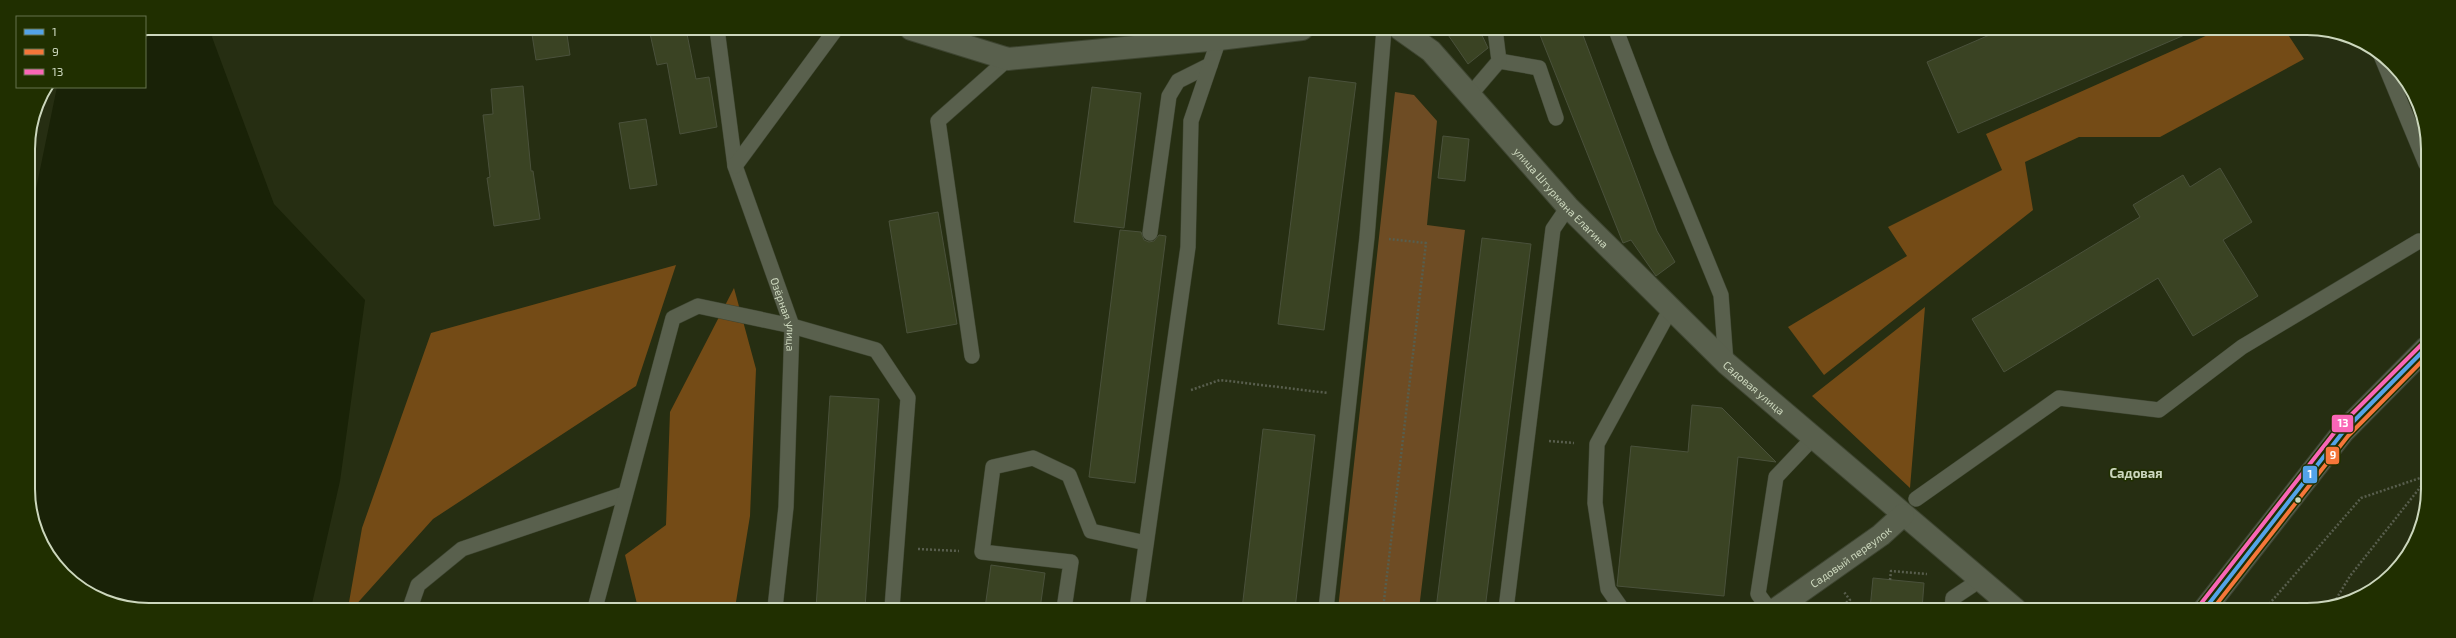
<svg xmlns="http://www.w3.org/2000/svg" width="2456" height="638" viewBox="0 0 2456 638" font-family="'Exo 2',sans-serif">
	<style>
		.green { fill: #6e4c24 }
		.forest { fill: #744b16 }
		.water { fill: #192207 }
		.building { fill: #3a4323; stroke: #4a513b }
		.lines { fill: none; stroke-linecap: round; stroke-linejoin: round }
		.service-casing { stroke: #3e4531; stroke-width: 16 }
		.minor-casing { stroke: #3e4531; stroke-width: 24 }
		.secondary-casing { stroke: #3e4531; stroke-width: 24 }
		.path { stroke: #585e4d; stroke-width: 2.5; stroke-dasharray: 2 2; stroke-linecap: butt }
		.service { stroke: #59604d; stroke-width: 15 }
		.minor { stroke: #59604d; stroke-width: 22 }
		.secondary { stroke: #575f51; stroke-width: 22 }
		.bus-1-casing { stroke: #202f00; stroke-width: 7 }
		.bus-2-casing { stroke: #202f00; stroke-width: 7 }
		.bus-3-casing { stroke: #202f00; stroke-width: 7 }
		.bus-1 { stroke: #53a3e8; stroke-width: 4 }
		.bus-2 { stroke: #f5763a; stroke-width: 4 }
		.bus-3 { stroke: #fa66b7; stroke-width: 4 }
		.bus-dot { fill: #ccd7bd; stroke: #202f00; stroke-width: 1.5 }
		.labels { text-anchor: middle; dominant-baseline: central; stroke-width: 3; stroke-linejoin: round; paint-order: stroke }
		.street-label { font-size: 11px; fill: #ccd7bd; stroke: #202f00 }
		.quarter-label { font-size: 13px; font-weight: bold; fill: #ccd7bd; stroke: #202f00 }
		.rim { fill: none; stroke: #ccd7bd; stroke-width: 2 }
		.line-badge { stroke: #202f00; stroke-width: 1.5 }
		.badge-label { font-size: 11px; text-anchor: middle; font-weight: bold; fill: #fff }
	</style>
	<rect width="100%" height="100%" fill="#262e12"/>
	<path class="green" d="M1395 92 1414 95 1437 121 1427 225 1465 230 1419 609H1338Z"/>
	<path class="forest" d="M2219 30H2285L2304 59 2160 137H2079L2025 162 2033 210 1824 375 1788 327 1907 256 1888 227 2002 170 1986 134Z
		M676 265 636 386 433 519 353 608H348L362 528 431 333Z
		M734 288 756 369 750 516 735 608H638L625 555 666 525 670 412Z
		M1925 307 1910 488 1812 396Z"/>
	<path class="water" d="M215 28 212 37 274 204 365 300 340 481 311 608H125L89 594 63 575 41 543 30 513 29 223 57 87H145V29Z"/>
	<path class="building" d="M531 28H566L570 55 536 60Z
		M649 29H686L696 79 709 77 717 127 680 134 667 63 657 65Z
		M1444 29H1479L1488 48 1468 64Z
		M1538 30H1581L1657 231 1675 262 1656 276 1631 240 1623 243Z
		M2001 30H2196L1958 133 1927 62Z
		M1309 77 1356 83 1324 330 1278 324Z
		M523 86 531 171H533L540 219 494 226 487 178 490 177 483 115 493 114 491 89Z
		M1092 87 1141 93 1124 228 1074 222Z
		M646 119 657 185 630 189 619 123Z
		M1443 136 1469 139 1465 181 1438 178Z
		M2220 168 2252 222 2223 240 2258 296 2193 336 2158 278 2004 372 1972 319 2140 217 2133 205 2183 175 2190 187Z
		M938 212 957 324 907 333 889 221Z
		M1120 230 1141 232 1144 240 1149 242 1154 241 1159 235 1166 236 1135 483 1089 477Z
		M1482 238 1531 244 1508 426 1485 609H1436Z
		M830 396 879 399 865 608H816Z
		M1692 405 1722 408 1776 462 1738 457 1724 596 1617 586 1631 446 1688 452Z
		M1263 429 1315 435 1295 609H1242Z
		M991 565 1045 573 1040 609 985 608Z
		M1873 578 1924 583 1922 609H1870Z"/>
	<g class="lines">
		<defs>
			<g id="service">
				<path id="s1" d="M717 29 735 166 792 326 786 507 775 608"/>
				<path d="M1616 30 1662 151 1721 295 1726 363"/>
				<path d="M2380 53 2426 164"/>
				<path d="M1499 61 1539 68 1556 118"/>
				<path d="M1470 95 1499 61 1495 29"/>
				<path d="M735 166 836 29"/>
				<path d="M1150 233 1169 96 1178 81 1210 65"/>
				<path d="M972 356 938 121 1008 59"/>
				<path d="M1916 499 2059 398 2159 410 2242 347 2419 241"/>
				<path d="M410 608 418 585 462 549 624 494"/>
				<path d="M595 608 673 318 698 306 792 326 876 350 908 398 892 608"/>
				<path d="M1064 609 1071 562 982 552 993 467 1033 458 1069 475 1091 531 1146 543"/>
				<path d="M1137 609 1188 247 1191 121 1219 39"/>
				<path d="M1326 609 1367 237 1384 29"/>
				<path d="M1506 609 1553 229 1568 207"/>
				<path d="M1622 609 1608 589 1595 503 1597 444 1670 310"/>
				<path d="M1769 609 1758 594 1776 477 1813 438"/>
				<path d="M1952 609 1953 598 1980 580"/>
			</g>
			<g id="minor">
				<path d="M911 29 1008 59 1219 39 1302 29"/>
				<path id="s2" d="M1400 29 1431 51 1568 207 1726 363 2015 609"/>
				<path id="s3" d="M1776 609 1881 535 1903 515"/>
			</g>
			<path id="secondary" d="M2204 610 2343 432 2426 348"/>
		</defs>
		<use href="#service" class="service-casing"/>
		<use href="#minor" class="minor-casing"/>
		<use href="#secondary" class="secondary-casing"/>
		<path class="path" d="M1191 390 1220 380 1328 393
			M1549 441 1574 443
			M918 549 959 551
			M1890 580 1891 571 1927 574
			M2332 606 2350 576 2426 480
			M1383 609 1426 243 1389 239
			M1836 609 1850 600 1844 592
			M2264 610 2361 498 2426 476"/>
		<use href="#service" class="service"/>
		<use href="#minor" class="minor"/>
		<use href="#secondary" class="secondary"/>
		<defs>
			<path id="bus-1" d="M2204 610 2343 432 2426 348"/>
			<path id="bus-2" d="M2212 610 2348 436 2426 357"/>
			<path id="bus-3" d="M2199 606 2338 428 2422 344"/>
		</defs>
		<use href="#bus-1" class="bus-1-casing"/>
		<use href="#bus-2" class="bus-2-casing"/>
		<use href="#bus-3" class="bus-3-casing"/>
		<use href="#bus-1" class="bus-1"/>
		<use href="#bus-2" class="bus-2"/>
		<use href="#bus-3" class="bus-3"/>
	</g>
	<circle class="bus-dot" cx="2298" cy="500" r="3.5"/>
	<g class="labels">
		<g class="street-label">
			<text stroke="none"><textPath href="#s2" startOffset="234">улица Штурмана Елагина</textPath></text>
			<text stroke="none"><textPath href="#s1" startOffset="295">Озёрная улица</textPath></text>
			<text stroke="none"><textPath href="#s2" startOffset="505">Садовая улица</textPath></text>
			<text stroke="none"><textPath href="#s3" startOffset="91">Садовый переулок</textPath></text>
		</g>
		<g class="quarter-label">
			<text x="2136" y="473">Садовая</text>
		</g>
	</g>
	<path d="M0 0H2456V638H0ZM149 35H2307A114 114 0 0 1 2421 149V489A114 114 0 0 1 2307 603H149A114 114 0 0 1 35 489V149A114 114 0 0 1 149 35Z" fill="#202f00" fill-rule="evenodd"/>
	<path class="rim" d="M149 35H2307A114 114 0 0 1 2421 149V489A114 114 0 0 1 2307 603H149A114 114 0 0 1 35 489V149A114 114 0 0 1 149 35Z"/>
	<g class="line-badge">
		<rect x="2331" y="414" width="23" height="19" rx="4" fill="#fa66b7"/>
		<rect x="2325" y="446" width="15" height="19" rx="4" fill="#f5763a"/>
		<rect x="2302" y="465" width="16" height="19" rx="4" fill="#53a3e8"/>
	</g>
	<g class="badge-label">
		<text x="2343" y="427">13</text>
		<text x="2333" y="459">9</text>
		<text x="2310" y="478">1</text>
	</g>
	<rect x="16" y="16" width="130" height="72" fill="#202f00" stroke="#65724c"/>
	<rect x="24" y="29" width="20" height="6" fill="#53a3e8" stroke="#65724c"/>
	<text x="52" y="36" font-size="12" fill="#ccd7bd">1</text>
	<rect x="24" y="49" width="20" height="6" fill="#f5763a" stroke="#65724c"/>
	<text x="52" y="56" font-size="12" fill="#ccd7bd">9</text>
	<rect x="24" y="69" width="20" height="6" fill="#fa66b7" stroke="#65724c"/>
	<text x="52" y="76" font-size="12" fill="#ccd7bd">13</text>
</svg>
